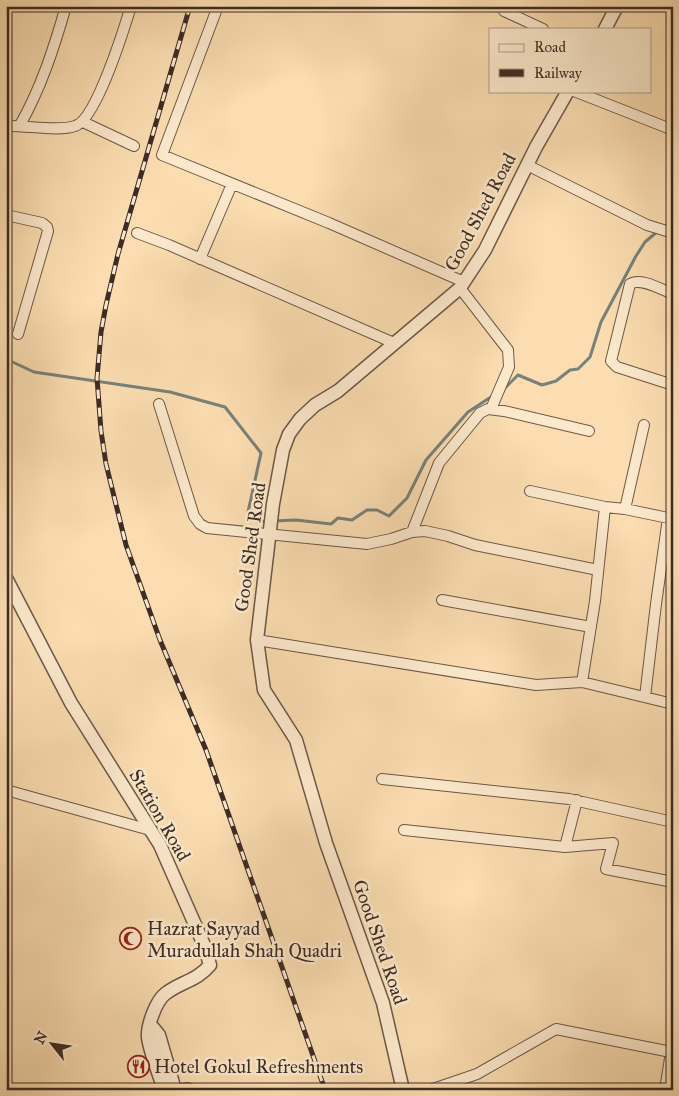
<svg xmlns="http://www.w3.org/2000/svg" width="679" height="1096" viewBox="0 0 679 1096" font-family="'IM FELL Great Primer',serif">
	<style>
		.lines { fill: none; stroke-linecap: round; stroke-linejoin: round }
		.stream { stroke: #78817a; stroke-width: 3 }
		.service-casing { stroke: #6c5848; stroke-width: 8 }
		.minor-casing { stroke: #6c5848; stroke-width: 12 }
		.tertiary-casing { stroke: #6c5848; stroke-width: 15 }
		.service { stroke: #fce9cc; stroke-width: 5 }
		.minor { stroke: #fce9cc; stroke-width: 10 }
		.tertiary { stroke: #fce9cc; stroke-width: 12 }
		.rail-casing { stroke: #3d2c25; stroke-width: 5 }
		.rail { stroke: #fce9cc; stroke-width: 3; stroke-dasharray: 9; stroke-linecap: butt }
		.labels { text-anchor: middle; dominant-baseline: central; stroke-width: 5; stroke-linejoin: round; paint-order: stroke }
		.street-label { font-size: 19px; fill: #3d2c25; stroke: #fce9cc }
		.poi-label { font-size: 19px; fill: #3d2c25; stroke: #fce9cc; text-anchor: start }
	</style>
	<rect width="100%" height="100%" fill="#fbddb1"/>
	<filter id="stains"><feTurbulence type="fractalNoise" baseFrequency=".004" numOctaves="4"/><feColorMatrix values="0 0 0 0 .2 0 0 0 0 .09 0 0 0 0 .02 0 0 0 .5 -.17"/></filter>
	<radialGradient id="worn" r=".72"><stop offset=".6" stop-color="#630" stop-opacity="0"/><stop offset="1" stop-color="#630" stop-opacity=".3"/></radialGradient>
	<g class="lines">
		<path class="stream" d="M6 359 34 372 170 392 225 407 261 453 248 512 258 522 267 521
			M503 390 518 375 542 385 556 381 570 370 578 369 590 357 601 322 636 256 645 242 658 231
			M274 521 296 520 331 524 338 518 352 520 367 510H377L389 516 407 498 426 460 468 412 494 395"/>
		<defs>
			<path id="service" d="M175 1088 188 1086 198 1090"/>
			<path id="minor" d="M218 6 162 155 329 223 464 282
				M504 11 543 29
				M574 91 673 130
				M83 122 134 146
				M20 125C41 88 54 48 66 6
				M6 126C25 125 59 132 75 126 96 120 124 29 131 6
				M527 165 647 225 673 233
				M6 215 42 223 47 227 48 231 18 334
				M137 233 169 245 394 343
				M200 259 232 184
				M460 288 508 350 509 367 491 409
				M673 294C662 290 641 277 630 284L611 361 617 367 673 385
				M159 404 194 516 200 524 207 528 367 544 391 539 412 532 425 531 448 536 475 545 598 570
				M530 491 605 507 625 509 673 519
				M625 509 644 425
				M412 532 439 463 480 413 488 409 504 411 589 431
				M442 600 591 627
				M257 640 536 685 582 682 673 704
				M582 682 595 601 605 507
				M645 697 656 604 668 518
				M382 779 569 799 673 822
				M6 790 150 830
				M404 830 565 847 577 800
				M565 847 613 843 606 869 673 882
				M430 1090 477 1074 556 1029 671 1052 665 1090"/>
			<path id="tertiary" d="M605 29 617 6
				M6 578 71 703 160 845 204 945 210 965C197 981 180 982 165 994 156 1001 147 1026 148 1037 149 1050 160 1076 164 1090
				M150 1024 159 1035 175 1090
				M403 1090 383 1003 326 843 296 740 264 690 257 640 273 504 283 450 289 434 300 419 315 405 338 391 460 288 485 250 536 147 568 91"/>
		</defs>
		<use href="#service" class="service-casing"/>
		<use href="#minor" class="minor-casing"/>
		<use href="#tertiary" class="tertiary-casing"/>
		<use href="#service" class="service"/>
		<use href="#minor" class="minor"/>
		<use href="#tertiary" class="tertiary"/>
		<defs>
			<path id="rail" d="M190 6 118 254 106 305 101 332 97 378 101 431 106 464 126 545 160 640 206 750 325 1090"/>
		</defs>
		<use href="#rail" class="rail-casing"/>
		<use href="#rail" class="rail"/>
	</g>
	<defs>
		<symbol id="mosque-ring" viewBox="-11 -11 22 22"><circle r="9.5" fill="#fce9cc" stroke="#8f2418" stroke-width="1.5"/><path d="M3.5-4.9A6 6 0 1 0 3.5 4.9A5 5 0 1 1 3.5-4.9Z" fill="#8f2418"/></symbol>
		<symbol id="restaurant-ring" viewBox="-11 -11 22 22"><circle r="9.5" fill="#fce9cc" stroke="#8f2418" stroke-width="1.5"/><path d="M-5-6h1v4h1v-4h1v4h1v-4h1v5L-1.5 .5V6h-2V.5L-5-1ZM5-6V6H3V1.5H1.5Q1.5-4 5-6Z" fill="#8f2418"/></symbol>
	</defs>
	<g fill-rule="evenodd">
		<use href="#mosque-ring" x="118" y="926" width="25" height="25"/>
		<use href="#restaurant-ring" x="126" y="1054" width="25" height="25"/>
	</g>
	<g class="labels">
		<g class="street-label">
			<text transform="translate(480 212) rotate(-62)">Good Shed Road</text>
			<text transform="translate(250 547) rotate(-82)">Good Shed Road</text>
			<text transform="translate(160 815) rotate(60)">Station Road</text>
			<text transform="translate(380 942) rotate(71)">Good Shed Road</text>
		</g>
		<g class="poi-label">
			<text x="147" y="928">Hazrat Sayyad<tspan x="147" dy="22">Muradullah Shah Quadri</tspan></text>
			<text x="154" y="1066">Hotel Gokul Refreshments</text>
		</g>
	</g>
	<rect width="679" height="1096" fill="none" stroke="#fbddb1" stroke-width="25"/>
	<rect x="8" y="8" width="664" height="1081" fill="none" stroke="#3d2c25" stroke-width="2.5"/>
	<rect x="12" y="12" width="654" height="1071" fill="none" stroke="#3d2c25"/>
	<rect x="489" y="28" width="162" height="65" fill="#fce9cc" stroke="#b09d89"/>
	<rect x="499" y="44" width="25" height="8" fill="#fce9cc" stroke="#b09d89"/>
	<text x="534" y="52" font-size="15" fill="#3d2c25">Road</text>
	<rect x="499" y="69" width="25" height="8" fill="#3d2c25" stroke="#b09d89"/>
	<text x="534" y="78" font-size="15" fill="#3d2c25">Railway</text>
	<g transform="translate(52 1044) rotate(300)" stroke="#fce9cc" stroke-width="4" paint-order="stroke">
	<path d="M0-4L9 19L0 12L-9 19Z" fill="#3d2c25"/>
	<text y="-8" font-size="14" font-weight="bold" text-anchor="middle" fill="#3d2c25">N</text>
	</g>
	<rect width="100%" height="100%" filter="url(#stains)"/>
	<rect width="100%" height="100%" fill="url(#worn)"/>
</svg>
